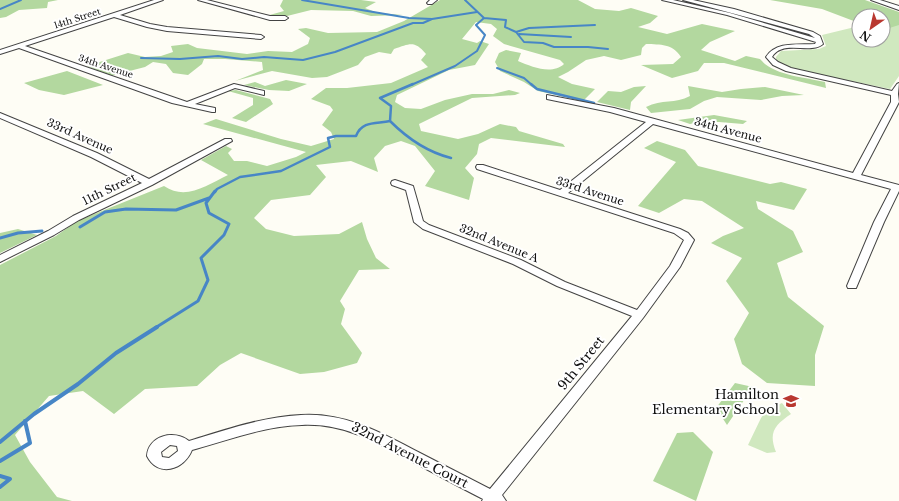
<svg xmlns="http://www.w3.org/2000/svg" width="899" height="501" viewBox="0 0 899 501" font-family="'Libre Baskerville',serif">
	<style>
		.green { fill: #d0e8bf }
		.forest { fill: #b3d89f }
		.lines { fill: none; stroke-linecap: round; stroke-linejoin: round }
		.stream-far3 { stroke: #4786c6; stroke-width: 2 }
		.stream-far2 { stroke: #4786c6; stroke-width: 2.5 }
		.stream-far1 { stroke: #4786c6; stroke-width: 3 }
		.stream { stroke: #4786c6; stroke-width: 4 }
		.minor-casing { stroke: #434343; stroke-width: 2 }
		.minor { fill: #fff; fill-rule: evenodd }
		.labels { text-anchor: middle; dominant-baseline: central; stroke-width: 4; stroke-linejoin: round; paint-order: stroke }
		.far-street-label { font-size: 9px; fill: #101010; stroke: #fff }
		.street-label { font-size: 11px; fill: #101010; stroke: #fff }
		.near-street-label { font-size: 13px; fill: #101010; stroke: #fff }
		.near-poi-label { font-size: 13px; fill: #101010; stroke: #fff; text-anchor: end }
	</style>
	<rect width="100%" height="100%" fill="#fefdf5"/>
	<path class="green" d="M899 16V76L890 89 798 70 785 66 776 61V57L781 51 819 49 826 46 822 35 859 26V40H883V20Z
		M782 403 791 414C775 425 768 432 776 452L767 453 748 445 761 418 767 410Z"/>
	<path class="forest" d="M0 0H58L48 2 47 8 19 10 6 17 0 18Z
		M283 0H361L376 2 365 8 378 13 403 15 371 16 353 11 311 10 283 17 266 16 284 11 280 6Z
		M440 0H578L595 9 619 11 631 8 658 16 650 23 638 27 667 34 702 24 735 31 710 42 701 50 735 61 746 56 760 59C774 76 805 77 825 82L826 88 724 63H704L698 71 672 78 641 65 673 64 681 57C672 43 661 45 646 44L642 48 641 55 621 60 604 56 586 60 568 72 558 77 572 84 595 89 583 101 538 91 524 82 500 71 495 62 499 53 506 50 521 53 518 61C532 67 552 75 564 64L560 60 504 44 493 36 497 29 491 24 476 22 462 39 477 43 480 41 489 44 475 65 449 70 397 95 395 102 405 108 421 109 445 100 472 94H493L509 90 520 93 515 95 472 98 419 124 421 131 458 139 478 134 500 124 516 127 519 131 563 144 565 147 491 138 479 144 477 154 465 168 474 178 469 200 425 186 435 171 415 146 401 141 385 146 374 158 378 172 351 161 316 165 326 177 310 195 271 200 254 218 266 229 294 236 339 234 362 222 367 239 376 258 390 269 359 270 340 301 345 309 341 324 362 353 357 363 324 372 300 374 241 353 220 365 197 386 145 389 114 414 83 391 49 396 15 435 30 462 57 497 72 501H0V265L56 236 77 221 164 186C186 201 207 185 228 175L201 160 226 146 232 149 228 153 234 161H247L267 166 296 157 306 152 203 124 216 119 281 139 311 146 334 139 331 132 322 125 333 110 330 106 311 99 326 88H347L391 83 428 67 421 60 426 54C414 40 410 44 394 49L391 54 379 52 365 57 358 65 327 77 312 78 272 71 235 81 263 70 262 62 225 59H204L202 64 188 75 173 73 166 64 153 62 145 67 110 76 87 66 128 53 145 57 161 56 173 52 171 46 188 44 197 48 247 54 268 51 292 52 308 44 310 38 298 29 306 28 328 33 377 32 404 21Z
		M770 0H865L899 12V25L883 30V16H859V23L822 9Z
		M67 71 103 85 64 95 39 90 24 83Z
		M286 80 307 84 289 91 269 90 244 85 255 82 265 86Z
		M646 86 631 102 630 110 597 102 608 91 621 92 634 87Z
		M688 86 722 92 741 89 765 87 804 95 782 96 761 100 717 97 704 101 690 109 651 113 646 107C662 99 675 104 690 96Z
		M236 90 270 99 273 104 246 122 232 118 253 105V98L228 91Z
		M714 115 747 121 743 124 719 122H698L690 124 678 120Z
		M657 141 685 150 698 166 770 184 781 182 807 189 794 210 756 201 758 209 793 231 803 252 777 263 788 297 824 326 815 355V386L767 383 742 364 734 339 749 313 726 281 742 258 711 243 723 236 744 228 702 201 684 199 659 213 638 206 676 162 644 148Z
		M18 229 37 235 0 253V233Z
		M735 383 753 387 727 425 716 408Z
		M693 432 713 452 696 501 653 481 677 433Z"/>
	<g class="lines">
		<path class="stream-far3" d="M302 0 409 18 432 19 477 12
			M0 9 21 0
			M484 18 506 20 505 27 516 32 524 42 543 43 554 47H588L608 49
			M516 32 529 28 595 25
			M519 34 571 37
			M141 58 180 59 218 56 242 59 264 57 303 60 335 52 413 23H423L432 19
			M497 68 524 78 532 85
			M411 85 455 66 477 51 485 35 476 25 484 18 465 0"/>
		<path class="stream-far2" d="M531 84 537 89 594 103
			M390 121C407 138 427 152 451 158
			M215 192 217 189 240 177 281 171 330 147 328 138 336 136H356C362 120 377 124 390 121L391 106 380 98 413 84"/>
		<path class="stream-far1" d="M80 227 105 212 126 209 176 210 209 198
			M0 238 18 233 42 231
			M155 328 198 301 208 280 201 258 224 235 229 224 209 213 206 203 215 191"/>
		<path class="stream" d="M0 442 34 414 78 384 116 353 157 327
			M0 461 30 443 25 421
			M0 476 10 479 0 487"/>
		<defs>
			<path id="minor" d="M154 0H163L120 15 150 24 167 27 261 35 264 37 261 39 167 31 147 27 114 17 25 46 187 102 234 84 264 91V95L235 88 195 104 215 108V112H212L172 103 19 48 0 54V50Z
				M198 0H207L270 16H285L288 18 285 20H270Z
				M430 0H437L432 4H428L427 3Z
				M662 0H673L730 13 815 38 809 34 683 0H693L734 9 813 32 820 36 823 44C810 55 783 39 772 57L778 62 791 68 892 91 897 84 899 83 898 94 899 102 861 175 899 185V191L884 222 856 288H848L847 286 874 222 891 189 653 124 568 193 680 229 688 233 694 240 680 267 643 318 502 495 506 501H482L483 499C459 487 436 474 413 462 377 442 344 423 302 425 264 426 228 440 192 450 184 470 158 478 147 456 148 436 174 429 189 441 225 430 262 417 301 415 345 412 382 433 420 453 443 465 467 477 490 489L632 316 557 286 513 264 423 229 414 222 406 190 392 185 391 183 392 181 395 180 413 186 423 221 429 225 521 260 565 282 637 310 670 266 684 240 674 233 477 169 476 167 477 165H483L560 190 646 122 610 112 547 99V95L614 108 853 173 891 102V95L786 71 773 65 766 57C776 41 798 45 815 44L816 42 727 15ZM170 445 177 446 178 451 169 458 162 457 161 452Z
				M871 0H880L899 6V10Z
				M0 113 97 153 149 179 225 139H231L232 141 152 185 79 220 54 235 0 262V255L48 231 73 216 142 183 91 157 0 118Z"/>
		</defs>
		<use href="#minor" class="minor-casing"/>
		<use href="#minor" class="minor"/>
	</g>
	<defs>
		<symbol id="school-bare" viewBox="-9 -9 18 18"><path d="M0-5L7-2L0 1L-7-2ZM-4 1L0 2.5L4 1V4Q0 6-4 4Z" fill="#b93830" stroke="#fff" stroke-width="2.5" paint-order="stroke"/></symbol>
	</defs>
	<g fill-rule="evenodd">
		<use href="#school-bare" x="780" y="390" width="22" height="22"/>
	</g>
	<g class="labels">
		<g class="far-street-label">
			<text transform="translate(77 18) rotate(-18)">14th Street</text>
			<text transform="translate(106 66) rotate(18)">34th Avenue</text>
		</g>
		<g class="street-label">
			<text transform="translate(728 130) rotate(15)">34th Avenue</text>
			<text transform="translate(80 136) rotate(24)">33rd Avenue</text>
			<text transform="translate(109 189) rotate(-26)">11th Street</text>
			<text transform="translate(590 191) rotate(18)">33rd Avenue</text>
			<text transform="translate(499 243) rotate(22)">32nd Avenue A</text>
		</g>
		<g class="near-street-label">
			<text transform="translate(581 363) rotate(-51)">9th Street</text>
			<text transform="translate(410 455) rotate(27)">32nd Avenue Court</text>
		</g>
		<g class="near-poi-label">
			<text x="779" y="394">Hamilton<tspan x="779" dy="15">Elementary School</tspan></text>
		</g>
	</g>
	<g transform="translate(871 28) rotate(214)"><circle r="19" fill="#ffffff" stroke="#9f9f9f"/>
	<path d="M0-3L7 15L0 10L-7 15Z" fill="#b93830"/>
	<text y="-6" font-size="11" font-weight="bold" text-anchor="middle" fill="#101010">N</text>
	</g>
</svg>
